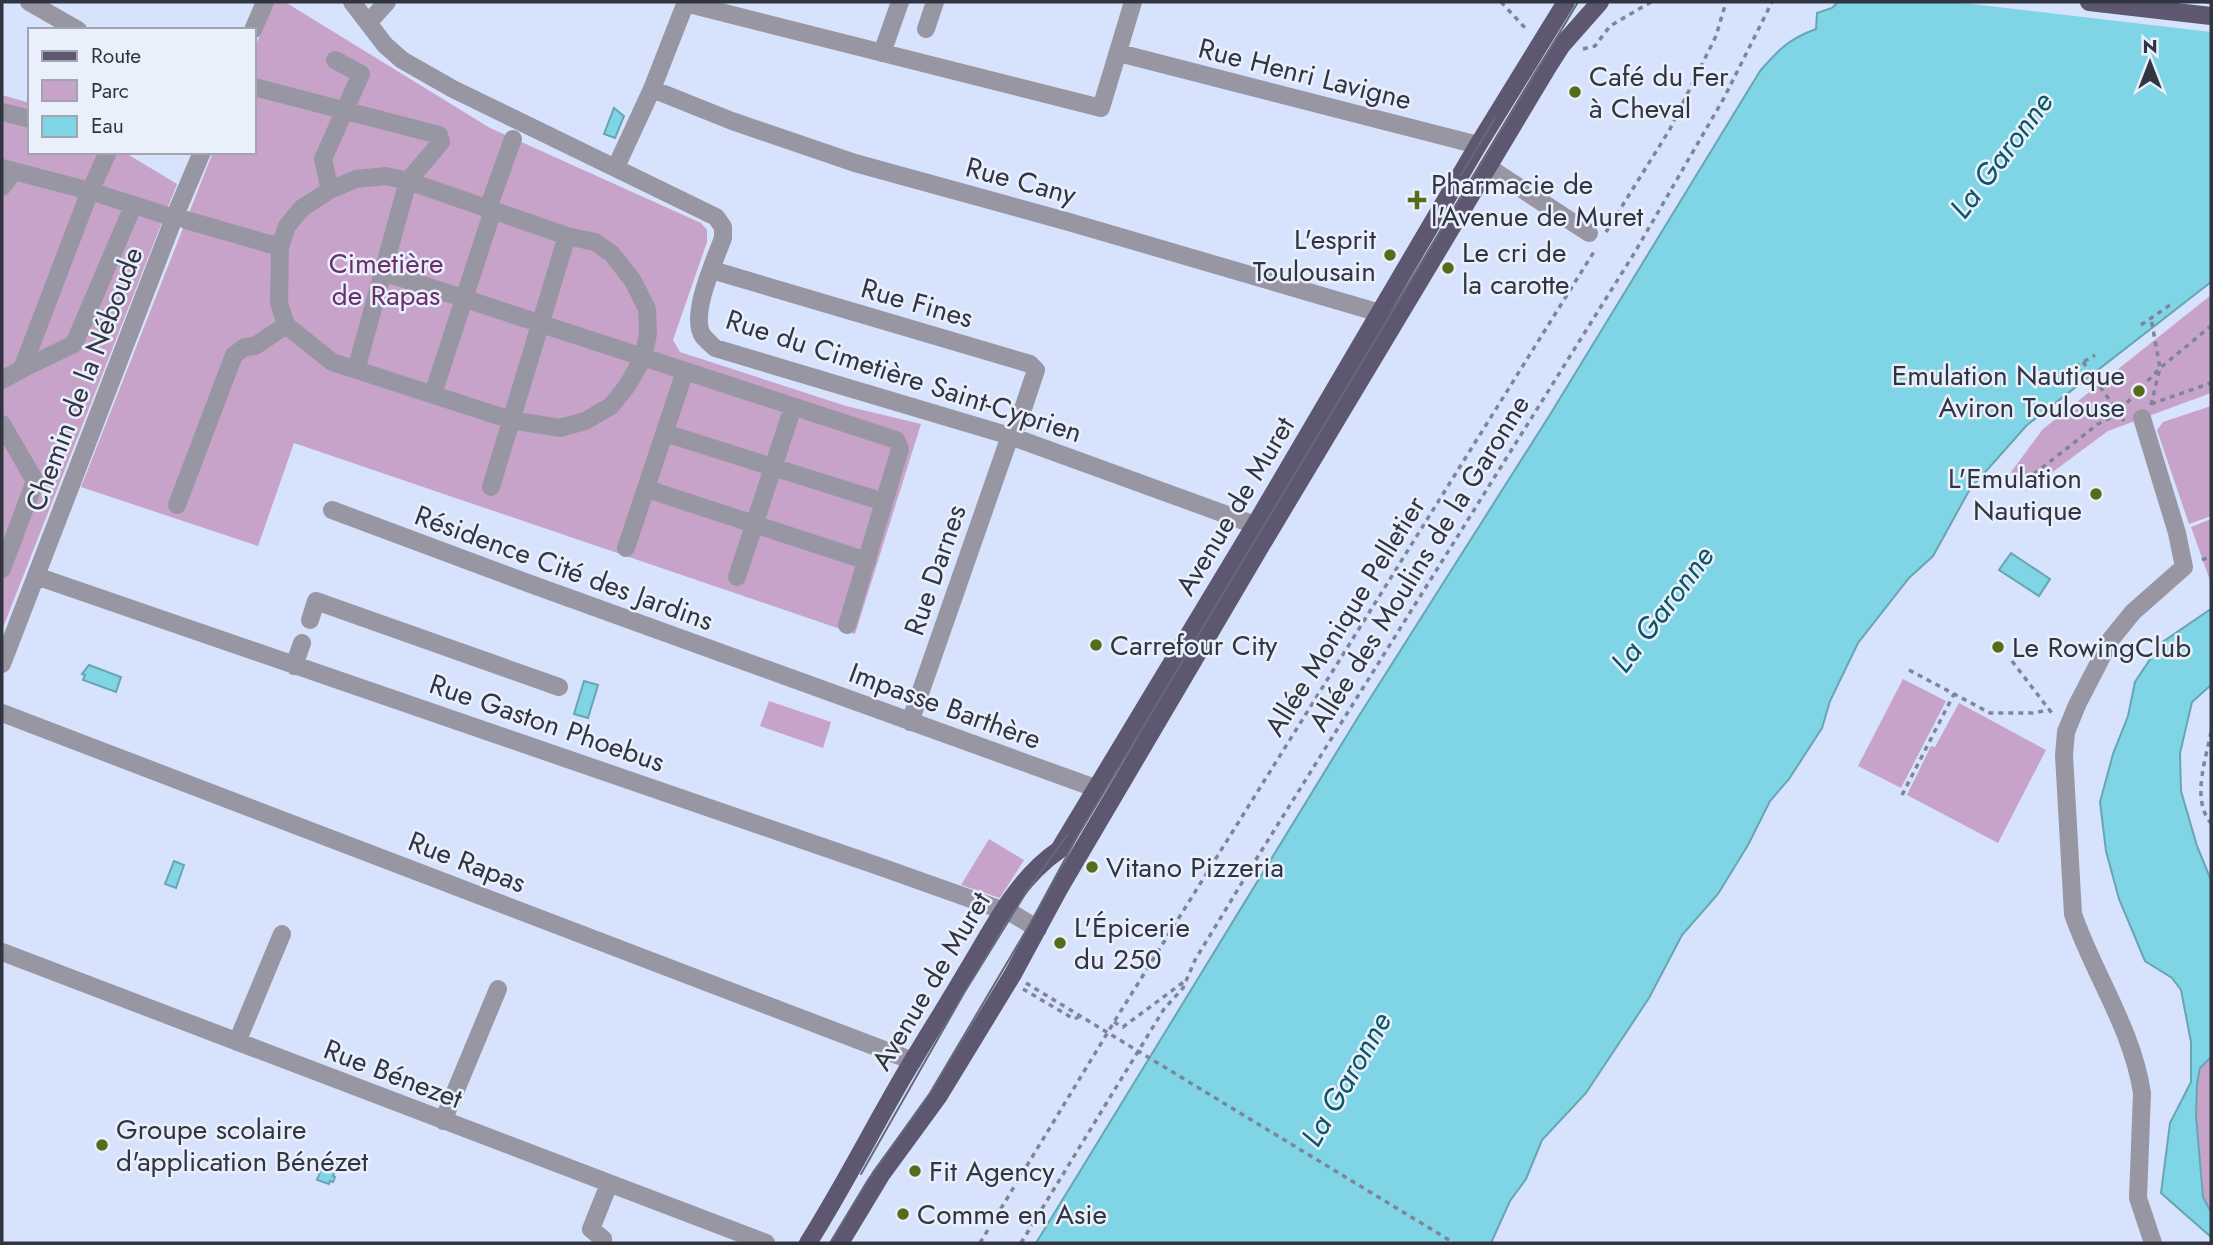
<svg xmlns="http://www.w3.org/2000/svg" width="2213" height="1245" viewBox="0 0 2213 1245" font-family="Jost,sans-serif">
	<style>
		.green { fill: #c8a3c9 }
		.water { fill: #7fd5e5; stroke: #67a5b4; stroke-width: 2 }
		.pier { fill: #d7e2fc }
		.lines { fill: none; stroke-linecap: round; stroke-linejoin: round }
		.path { stroke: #7d8598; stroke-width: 3.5; stroke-dasharray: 5 5; stroke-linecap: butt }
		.minor { stroke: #9996a4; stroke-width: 18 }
		.major { stroke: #5e5770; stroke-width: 18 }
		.tram { stroke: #646a7b; stroke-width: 2 }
		.poi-dot { fill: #556c1c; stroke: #eaeffc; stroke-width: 2.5 }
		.labels { text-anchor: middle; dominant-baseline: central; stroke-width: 5; stroke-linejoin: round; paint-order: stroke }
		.street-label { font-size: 28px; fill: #303541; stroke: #eaeffc }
		.poi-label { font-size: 28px; fill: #303541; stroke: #eaeffc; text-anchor: start }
		.park-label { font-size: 28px; fill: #6a306c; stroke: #eaeffc }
		.water-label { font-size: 30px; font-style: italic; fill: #0b5763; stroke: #eaeffc }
	</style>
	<rect width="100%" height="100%" fill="#d7e2fc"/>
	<path class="green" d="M273 2H285L490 128 701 223 707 230V242L673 340 680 352 846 406 921 424 855 634 294 443 258 546 81 487 213 152H254V50Z
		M2 95 30 103V152H124L177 184 2 630Z
		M2211 295V393L2108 431 2027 491 2011 472 2043 429Z
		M2211 406V516L2189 524 2157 430 2163 422Z
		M2211 519V583L2191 527Z
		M1903 679 1946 701 1901 788 1858 766Z
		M769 701 831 722 823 748 760 726Z
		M1959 703 2046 750 1998 843 1907 795 1931 746 1935 747Z
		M989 839 1024 860 1000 898 961 885Z
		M2211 1057V1212L2203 1197 2196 1116 2197 1084 2201 1068Z"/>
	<path class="water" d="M1838 2H2211V282L2027 425 1970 489 1933 556 1909 578 1858 643 1830 701 1822 728 1789 779 1770 801 1748 845 1718 894 1682 935 1649 998 1586 1093 1542 1140 1526 1179 1510 1201 1491 1243H1036L1357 719 1551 413 1760 71C1779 49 1789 39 1816 29L1817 13 1832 8Z
		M614 108 624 116 615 138 604 134Z
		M2011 553 2050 579 2039 596 1999 570Z
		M2211 609V685L2192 702 2180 753 2181 791 2197 846 2211 880V1057L2200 1068 2197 1084 2196 1116 2203 1197 2211 1212V1237L2161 1193 2170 1123 2191 1082V1042L2181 990 2172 978 2145 961 2119 899 2106 851 2100 802 2113 754 2128 716 2135 682 2161 643Z
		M89 665 121 677 116 692 83 680 85 675 82 674Z
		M584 681 598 685 588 718 574 714Z
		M174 861 184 865 176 888 165 884Z
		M326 1157 339 1162 333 1176 335 1177 333 1182 330 1181 329 1184 317 1180Z"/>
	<path class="pier" d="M1954 2H2211V32Z"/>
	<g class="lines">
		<path class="path" d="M1501 2 1528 31
			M1583 49 1595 46 1610 26 1651 2
			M1606 232 1670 129 1716 36 1726 2
			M2141 325 2173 303
			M2083 362 2124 421
			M2067 372 2095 355
			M2151 404 2211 383
			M2151 405 2160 368 2151 318
			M2120 410 2160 368 2211 326
			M2034 474 2098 424 2126 410
			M2202 560 2211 556
			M2012 661 2054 716
			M1909 670 1990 713H2033L2049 710
			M2211 732C2206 759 2191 800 2211 823
			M1902 795 1954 694
			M1026 983 1454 1243
			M1023 989 1074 1019 1079 1017
			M1114 1022 1123 1027 1185 981
			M980 1243 1114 1022 1595 250
			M1021 1243 1164 1009 1183 988 1195 960 1260 853 1635 252 1724 98 1772 2"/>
		<path class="minor" d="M29 2 78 30
			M352 2 385 45 402 60 453 89 716 217 723 227V238C715 260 689 316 703 336 706 340 711 344 715 348L1010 436 1255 525
			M685 3 1101 108 1133 2
			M368 23 387 2
			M926 29 935 2
			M253 30 265 2
			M882 53 900 2
			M1119 53 1478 145
			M254 87 439 135 441 142 408 181 356 370
			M652 89 732 121 855 163 1069 222 1380 313
			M2 112 30 119
			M616 167 652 89 686 2
			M1488 167 1589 233
			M2 168 90 191 165 215
			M386 176 408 181 567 236 595 242 612 254 633 281 647 309 648 334 643 358 627 386 611 406 585 421 560 428 511 420 332 362 286 325 279 303 280 247 287 226 302 208 330 190 356 179Z
			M2 187 14 171
			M330 190 323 159 361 74 335 60
			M488 208 513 139
			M186 220 280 247
			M712 270 1030 364 1036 370 1018 424 1010 436 910 722
			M383 272 896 440 900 449 847 625
			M22 369 74 344 133 206
			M2 380 22 369 90 191 108 152
			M433 394 493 210
			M2142 418 2177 533 2184 567 2133 612 2111 639 2077 705 2066 732 2064 755 2073 914C2094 975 2132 1028 2142 1093L2138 1198 2153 1243
			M2 424 35 481 2 569
			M665 433 884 502
			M491 487 567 236
			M647 489 867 561
			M177 505 234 355 245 347 255 346 286 325
			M332 510 525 582 1095 788
			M626 548 685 371
			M36 576 881 867 1013 914 1038 929
			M737 577 793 407
			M310 620 316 601 559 687
			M2 664 174 218 202 152
			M294 666 302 643
			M2 713 913 1061
			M2 952 766 1243
			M237 1042 282 934
			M443 1121 498 989
			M602 1243 603 1239 591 1229 609 1184"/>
		<path class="major" d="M2089 2 2211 16
			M808 1243C842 1189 871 1132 903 1077 923 1043 944 1010 964 976 992 931 1014 881 1059 850L1255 525 1478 145 1566 2
			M840 1243 881 1175 938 1097 1013 974 1059 889 1262 544 1546 70 1562 45 1600 2"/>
		<path class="tram" d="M2202 2 2211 3
			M1461 175 1495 118
			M861 1174 964 993 1027 891 1068 834
			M830 1243 868 1180 930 1093 1030 924 1077 837 1578 2"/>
	</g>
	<g class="poi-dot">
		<circle cx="1575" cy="92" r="7"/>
		<path d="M1413.5 189.5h7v7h7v7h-7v7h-7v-7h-7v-7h7z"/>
		<circle cx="1390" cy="255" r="7"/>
		<circle cx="1448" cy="268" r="7"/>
		<circle cx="2139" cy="391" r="7"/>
		<circle cx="2096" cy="494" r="7"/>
		<circle cx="1096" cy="645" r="7"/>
		<circle cx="1998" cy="647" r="7"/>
		<circle cx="1092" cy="867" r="7"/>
		<circle cx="1060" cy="943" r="7"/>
		<circle cx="102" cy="1145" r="7"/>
		<circle cx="915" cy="1171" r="7"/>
		<circle cx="903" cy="1214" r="7"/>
	</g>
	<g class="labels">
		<g class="street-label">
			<text transform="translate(1305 74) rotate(14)">Rue Henri Lavigne</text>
			<text transform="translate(1021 181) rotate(15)">Rue Cany</text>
			<text transform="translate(917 303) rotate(16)">Rue Fines</text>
			<text transform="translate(904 376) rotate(18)">Rue du Cimetière Saint-Cyprien</text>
			<text transform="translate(84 379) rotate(-69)">Chemin de la Néboude</text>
			<text transform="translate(1235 506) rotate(-59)">Avenue de Muret</text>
			<text transform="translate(1419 563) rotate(-58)">Allée des Moulins de la Garonne</text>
			<text transform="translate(564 568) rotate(20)">Résidence Cité des Jardins</text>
			<text transform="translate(935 570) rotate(-71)">Rue Darnes</text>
			<text transform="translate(1345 616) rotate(-58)">Allée Monique Pelletier</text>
			<text transform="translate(945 706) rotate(20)">Impasse Barthère</text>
			<text transform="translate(547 723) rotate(19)">Rue Gaston Phoebus</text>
			<text transform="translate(467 862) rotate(21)">Rue Rapas</text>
			<text transform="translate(931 981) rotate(-59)">Avenue de Muret</text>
			<text transform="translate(393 1074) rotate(21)">Rue Bénezet</text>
		</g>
		<g class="poi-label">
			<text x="1589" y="76">Café du Fer<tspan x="1589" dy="32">à Cheval</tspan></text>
			<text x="1431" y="184">Pharmacie de<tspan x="1431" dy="32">l'Avenue de Muret</tspan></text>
			<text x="1376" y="239" text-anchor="end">L'esprit<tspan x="1376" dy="32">Toulousain</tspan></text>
			<text x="1462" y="252">Le cri de<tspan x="1462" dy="32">la carotte</tspan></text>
			<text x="2125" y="375" text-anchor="end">Emulation Nautique<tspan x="2125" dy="32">Aviron Toulouse</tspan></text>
			<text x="2082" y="478" text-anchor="end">L'Emulation<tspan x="2082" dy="32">Nautique</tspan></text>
			<text x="1110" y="645">Carrefour City</text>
			<text x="2012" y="647">Le RowingClub</text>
			<text x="1106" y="867">Vitano Pizzeria</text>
			<text x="1074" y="927">L'Épicerie<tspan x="1074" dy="32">du 250</tspan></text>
			<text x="116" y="1129">Groupe scolaire<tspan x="116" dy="32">d'application Bénézet</tspan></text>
			<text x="929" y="1171">Fit Agency</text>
			<text x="917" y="1214">Comme en Asie</text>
		</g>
		<g class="park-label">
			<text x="386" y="263">Cimetière<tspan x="386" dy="32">de Rapas</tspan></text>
		</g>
		<g class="water-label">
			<text transform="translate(2001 155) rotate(-53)">La Garonne</text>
			<text transform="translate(1662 609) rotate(-53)">La Garonne</text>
			<text transform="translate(1346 1079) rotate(-60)">La Garonne</text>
		</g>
	</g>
	<rect width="2213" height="1245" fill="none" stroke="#303541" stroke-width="7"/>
	<rect x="28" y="28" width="228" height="126" fill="#eaeffc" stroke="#a0a5b1" stroke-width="2"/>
	<rect x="42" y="51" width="35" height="10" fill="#5e5770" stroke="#a0a5b1" stroke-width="2"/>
	<text x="91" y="63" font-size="21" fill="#303541">Route</text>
	<rect x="42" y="80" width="35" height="21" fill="#c8a3c9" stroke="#a0a5b1" stroke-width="2"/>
	<text x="91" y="98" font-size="21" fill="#303541">Parc</text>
	<rect x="42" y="116" width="35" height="21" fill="#7fd5e5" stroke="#a0a5b1" stroke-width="2"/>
	<text x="91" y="133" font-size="21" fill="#303541">Eau</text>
	<g transform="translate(2150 63)" stroke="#eaeffc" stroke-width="5" paint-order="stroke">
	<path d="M0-5L12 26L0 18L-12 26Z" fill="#303541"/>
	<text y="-10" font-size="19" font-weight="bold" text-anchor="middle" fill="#303541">N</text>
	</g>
</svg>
